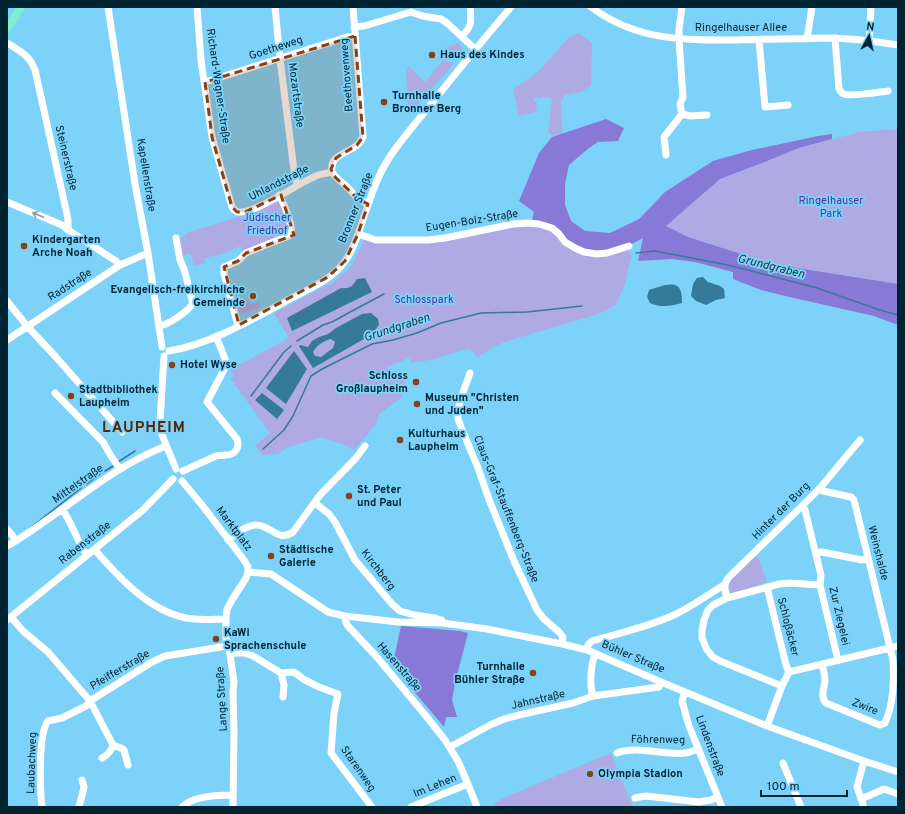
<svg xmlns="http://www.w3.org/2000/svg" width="905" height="814" viewBox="0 0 905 814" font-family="Overpass,sans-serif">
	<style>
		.green { fill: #afa9e4 }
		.forest { fill: #8879d7 }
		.water { fill: #357a98; fill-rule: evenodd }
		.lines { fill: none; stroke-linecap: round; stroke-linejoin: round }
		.stream { stroke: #357a98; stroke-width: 1.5 }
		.minor { stroke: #fff; stroke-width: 7 }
		.major { stroke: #7deed0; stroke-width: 8 }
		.oneway { stroke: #8c9ca3 }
		.marked { fill: #864217; fill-opacity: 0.2; stroke: #864217; stroke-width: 3; stroke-dasharray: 8 5; stroke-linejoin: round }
		.poi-dot { fill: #864217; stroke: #7cd2f9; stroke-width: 1.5 }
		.labels { text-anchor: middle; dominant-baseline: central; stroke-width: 3.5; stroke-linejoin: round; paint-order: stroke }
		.street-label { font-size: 11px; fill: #002332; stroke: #7cd2f9 }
		.poi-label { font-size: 11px; font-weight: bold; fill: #002332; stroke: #7cd2f9; text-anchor: start }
		.park-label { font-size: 11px; fill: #5034a2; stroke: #7cd2f9 }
		.water-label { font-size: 12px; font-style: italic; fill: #213742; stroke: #7cd2f9 }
		.district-label { font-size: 15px; font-weight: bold; letter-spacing: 1px; fill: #562709; stroke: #7cd2f9 }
	</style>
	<rect width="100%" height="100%" fill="#7cd2f9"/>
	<path class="green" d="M579 33 592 43 591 85 581 92 565 95 561 101 562 133 552 136 548 132 552 98 541 97V98L534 97V101H537L536 112 519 116 513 89 537 73 569 37Z
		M459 42 463 51C457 58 455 62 446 59L444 52 448 46 454 45Z
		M443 60 454 63 409 115 406 76 408 66 425 82Z
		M898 129V284L772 264 688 237 666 226 720 179 799 148 860 132Z
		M277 200 280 201 289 229 288 235 242 251 241 246 222 254 204 258 205 263 193 266V263L191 253 182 256 179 240 189 232 226 221 259 210Z
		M529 225 627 250 630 252 632 255 624 286 616 305 598 314 507 341 493 347 478 357 469 348 435 359 412 363 409 358 387 367 393 382 403 378 407 390 401 393 402 397 379 414 376 424 354 450 345 445 322 437 288 447 277 454 263 455 255 446 270 433 231 379 234 375 230 370 289 338 274 313 335 281 344 273 352 265 365 238 428 242Z
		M247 297 250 305 259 302 261 307 242 314 241 311 239 312 235 301Z
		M757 555 767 582 731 594 729 586 731 580Z
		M611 753 633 807H495V803L508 796Z"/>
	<path class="forest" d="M606 119 624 128 618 141 598 142 589 148 569 165 565 184V205L571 221 585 231 610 233 639 219 665 192 713 161 752 150 818 136 832 134V139L799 148 762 163 720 179 666 226 688 237 772 264 898 284V325L874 316 785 296 761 290 733 279V272L695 262 672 259 638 261 643 238 622 249 584 253 551 230 532 220 534 212 519 201 539 153 552 137Z
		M401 626 460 631 468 633 455 683 452 700 457 717H446L444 727 391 664 393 663Z"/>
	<path class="water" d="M703 277 708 282 720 286 724 289 725 298 716 300 706 305 696 301 691 296 693 284 697 278Z
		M365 278 372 292 292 331 287 318 341 288C350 289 352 287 357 279Z
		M665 285C668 285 673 284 675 285 682 287 682 297 682 303 670 306 661 308 650 303L647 297 649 290Z
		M371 313 378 319 379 325 371 335 313 368 299 346 300 345 308 347 312 341 319 337 328 334 336 328 362 314ZM331 339 335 342 333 348 321 357 315 356 313 352C317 345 323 341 331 339Z
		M294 351 307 369 286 404 266 388Z
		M262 393 284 410 277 419 255 400Z"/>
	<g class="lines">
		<path class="stream" d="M636 253 655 251 728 265 817 288 880 310 898 315
			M297 341 323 325 332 322 352 311 384 294
			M251 396 284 352 291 346
			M263 449 284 430 293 416 311 376 322 369 372 344 393 340 417 333 441 323 481 313 527 312 582 306
			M118 462 135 451
			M105 471 113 466
			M87 484 100 474
			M29 529 81 488"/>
		<path class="minor" d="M108 7 135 184 148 253 162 347
			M197 7 201 60 212 137 232 207C234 210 236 212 239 212 257 213 298 183 316 176 321 174 327 173 332 172 335 178 341 181 346 186 354 194 356 199 368 204
			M275 7 280 59 295 178 298 185
			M591 7C637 41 682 40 737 40 766 39 796 39 825 38 850 38 874 41 898 45
			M354 27 364 26 411 12 422 16 441 19 447 23 475 49
			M462 36C473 25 471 21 470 7
			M835 38 839 89C841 92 841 93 844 94 851 97 879 92 888 91
			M807 39 812 7
			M759 40 765 107 788 105
			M869 40 871 7
			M7 43C20 51 29 55 35 70L68 219V230L116 261 120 265
			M205 82 212 80 347 37 355 36
			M682 114 690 116 707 115
			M666 155 664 137 682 114 680 104 683 97 679 39V29L682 7
			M332 172C328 151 357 154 363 137L353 7
			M7 202 62 225 68 230
			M358 234 376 240H428L445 238 513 224 529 223 539 224 552 228 559 234 565 242 575 248 584 252 597 254 607 253 629 246
			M7 301 27 326 55 356 122 432
			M239 325 237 322 224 273V267L238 261 246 253 291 235C294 228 284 203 279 195
			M159 326C168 325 189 311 193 303L184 269 180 260 176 238
			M7 340 120 265 148 253
			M169 351C209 345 253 319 288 300 308 289 332 280 345 261 357 244 361 223 368 205 373 189 380 172 389 158 401 140 415 124 428 108 455 74 483 40 511 7
			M164 356 160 422 162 435 176 469
			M470 373 462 395 458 410V419L461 427 478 468 490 502 514 561 537 610 544 619 559 632 563 637 562 644
			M55 393 103 442 111 456 120 469
			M183 471 216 456C219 455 222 456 226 455 235 455 240 448 237 439L207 402 227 364 216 336
			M182 481 202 505 244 560 248 567V572L246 578 232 600 227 609 226 619V637L230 654 234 682 233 692 234 732 233 807
			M820 488 823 491 851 497 854 500 893 660C894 681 894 702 885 723L880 725 877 724 826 703C820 696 824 689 825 681 825 675 823 669 822 664
			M315 503 329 514 335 522 355 560 392 604 400 611 414 615 435 618 442 620V622
			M802 506 805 510 821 575 820 585 838 660
			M62 509C72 523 77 541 87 555
			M7 529 12 535 16 541
			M228 540C236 533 245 526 255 525 271 524 277 543 293 532L320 495 356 458 365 446
			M7 546C26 536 43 522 61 510 94 486 127 461 166 446
			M95 550C120 579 154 616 194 619 205 620 215 619 226 619
			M816 553 822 552 862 560 868 558
			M248 572 271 574 328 612 345 616 398 622 443 623 487 629 562 644 587 650 661 682 767 726 864 761 898 772
			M767 587 786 665 789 672
			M727 598C725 591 723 585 728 578L802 506 820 488 860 440
			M345 616V619L347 625 376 656 426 716 445 740 458 761 468 784 477 807
			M11 617 23 631 48 652 90 701 152 662 165 656 227 646
			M7 620 143 510 173 479
			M587 650 588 645 592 641C619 633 648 627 674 615 692 607 707 595 724 585
			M230 654 236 653H244L253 656 281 673 293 672 297 674 303 679 319 687 338 694 334 713 331 753 372 807
			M281 673 284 685 283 697
			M782 686 720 661 713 657 707 650 702 638V631L704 620 708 610 713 605 727 598 779 584 790 583 820 585
			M685 692 682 701 689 726 722 807
			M593 696 659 687 661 682
			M767 726 782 686 789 672 898 646
			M450 747 490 725 504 719 519 715 573 703 593 696C589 684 591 665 595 653
			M617 753C637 745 665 756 686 753 690 753 694 750 698 749
			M102 758C108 755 111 751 113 745
			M783 763 801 807
			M635 798 640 797 646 796 699 802 711 800 718 797
			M861 799 884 789 898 794
			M42 807C40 790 38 733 48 721L62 718 86 706 90 701 113 745C116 747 122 747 124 750L128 765
			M79 807 84 787 82 780
			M182 807C193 796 218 795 232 795
			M411 807 468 784
			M863 807V804L857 787 864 761"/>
		<path class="major" d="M7 29 21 7"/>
	</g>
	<defs><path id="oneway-shaft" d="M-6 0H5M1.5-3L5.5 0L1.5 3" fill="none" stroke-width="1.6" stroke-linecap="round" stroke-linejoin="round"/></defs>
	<use class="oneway" href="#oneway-shaft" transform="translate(38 215) rotate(-157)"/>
	<path class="marked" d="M355 36 363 137 357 145 336 158 331 169 334 176 358 199 368 204 358 234 345 261 328 277 239 325 224 267 238 261 246 253 294 235 281 195 245 212H237L232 207 212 137 205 82Z"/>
	<g class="poi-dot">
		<circle cx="432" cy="55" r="4"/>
		<circle cx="384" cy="102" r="4"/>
		<circle cx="24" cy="246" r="4"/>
		<circle cx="253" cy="296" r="4"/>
		<circle cx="172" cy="365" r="4"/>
		<circle cx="416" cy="382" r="4"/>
		<circle cx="71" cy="396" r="4"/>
		<circle cx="417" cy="404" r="4"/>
		<circle cx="400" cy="440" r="4"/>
		<circle cx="349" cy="496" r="4"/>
		<circle cx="271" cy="556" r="4"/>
		<circle cx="216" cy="639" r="4"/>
		<circle cx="533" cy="673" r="4"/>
		<circle cx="590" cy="774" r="4"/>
	</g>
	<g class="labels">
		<g class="street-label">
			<text x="741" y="28">Ringelhauser Allee</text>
			<text transform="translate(276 48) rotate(-18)">Goetheweg</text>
			<text transform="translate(347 75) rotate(-94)">Beethovenweg</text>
			<text transform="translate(218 86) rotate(82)">Richard-Wagner-Straße</text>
			<text transform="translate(296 95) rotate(83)">Mozartstraße</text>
			<text transform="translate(66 158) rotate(77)">Steinerstraße</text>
			<text transform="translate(146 175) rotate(81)">Kapellenstraße</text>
			<text transform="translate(279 183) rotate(-27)">Uhlandstraße</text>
			<text transform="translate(356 208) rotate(-68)">Bronner Straße</text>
			<text transform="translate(472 221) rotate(-9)">Eugen-Bolz-Straße</text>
			<text transform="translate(70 285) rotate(-33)">Radstraße</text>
			<text transform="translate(78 484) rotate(-35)">Mittelstraße</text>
			<text transform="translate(506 509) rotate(68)">Claus-Graf-Stauffenberg-Straße</text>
			<text transform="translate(781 511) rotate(-45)">Hinter der Burg</text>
			<text transform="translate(234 529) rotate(53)">Marktplatz</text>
			<text transform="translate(85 543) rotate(-38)">Rabenstraße</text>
			<text transform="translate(878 553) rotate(76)">Weinshalde</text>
			<text transform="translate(378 570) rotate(52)">Kirchberg</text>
			<text transform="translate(839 616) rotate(77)">Zur Ziegelei</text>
			<text transform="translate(788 627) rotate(76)">Schloßäcker</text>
			<text transform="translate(633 657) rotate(23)">Bühler Straße</text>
			<text transform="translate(399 667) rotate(49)">Hasenstraße</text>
			<text transform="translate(120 670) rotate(-31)">Pfeifferstraße</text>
			<text transform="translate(222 699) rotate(-93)">Lange Straße</text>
			<text transform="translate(538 700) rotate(-13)">Jahnstraße</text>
			<text transform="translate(865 707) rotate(22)">Zwire</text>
			<text transform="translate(658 740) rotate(1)">Föhrenweg</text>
			<text transform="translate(710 746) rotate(69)">Lindenstraße</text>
			<text transform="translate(32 763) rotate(-88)">Laubachweg</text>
			<text transform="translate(358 769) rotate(55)">Starenweg</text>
			<text transform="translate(435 786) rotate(-22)">Im Lehen</text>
		</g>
		<g class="poi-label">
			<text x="440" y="55">Haus des Kindes</text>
			<text x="392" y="96">Turnhalle<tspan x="392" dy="13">Bronner Berg</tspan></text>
			<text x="32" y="240">Kindergarten<tspan x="32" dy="13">Arche Noah</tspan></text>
			<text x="245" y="290" text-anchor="end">Evangelisch-freikirchliche<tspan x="245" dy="13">Gemeinde</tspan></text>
			<text x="180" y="365">Hotel Wyse</text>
			<text x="408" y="376" text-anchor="end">Schloss<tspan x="408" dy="13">Großlaupheim</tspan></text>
			<text x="79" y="390">Stadtbibliothek<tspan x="79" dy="13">Laupheim</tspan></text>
			<text x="425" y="398">Museum "Christen<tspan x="425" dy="13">und Juden"</tspan></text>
			<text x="408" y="434">Kulturhaus<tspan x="408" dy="13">Laupheim</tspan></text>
			<text x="357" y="490">St. Peter<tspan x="357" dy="13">und Paul</tspan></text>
			<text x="279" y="550">Städtische<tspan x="279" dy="13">Galerie</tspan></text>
			<text x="224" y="633">KaWi<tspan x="224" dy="13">Sprachenschule</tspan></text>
			<text x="525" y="667" text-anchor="end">Turnhalle<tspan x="525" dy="13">Bühler Straße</tspan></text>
			<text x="598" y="774">Olympia Stadion</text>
		</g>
		<g class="park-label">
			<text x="831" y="201">Ringelhauser<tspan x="831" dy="13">Park</tspan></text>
			<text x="267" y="218">Jüdischer<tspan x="267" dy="13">Friedhof</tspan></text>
			<text x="424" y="300">Schlosspark</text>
		</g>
		<g class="water-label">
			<text transform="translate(771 267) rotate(14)">Grundgraben</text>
			<text transform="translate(397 328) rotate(-18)">Grundgraben</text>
		</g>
		<g class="district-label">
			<text x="144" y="428">LAUPHEIM</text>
		</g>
	</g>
	<rect width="905" height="814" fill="none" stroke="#002332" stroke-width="16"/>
	<g transform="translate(869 36) rotate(8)" stroke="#7cd2f9" stroke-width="3" paint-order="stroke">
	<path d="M0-3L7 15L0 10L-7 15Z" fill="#002332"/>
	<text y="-6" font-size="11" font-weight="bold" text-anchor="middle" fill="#002332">N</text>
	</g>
	<path d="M761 790v6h86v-6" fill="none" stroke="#002332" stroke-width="2"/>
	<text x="767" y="790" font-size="12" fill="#002332" stroke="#7cd2f9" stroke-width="3" paint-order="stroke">100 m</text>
</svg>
